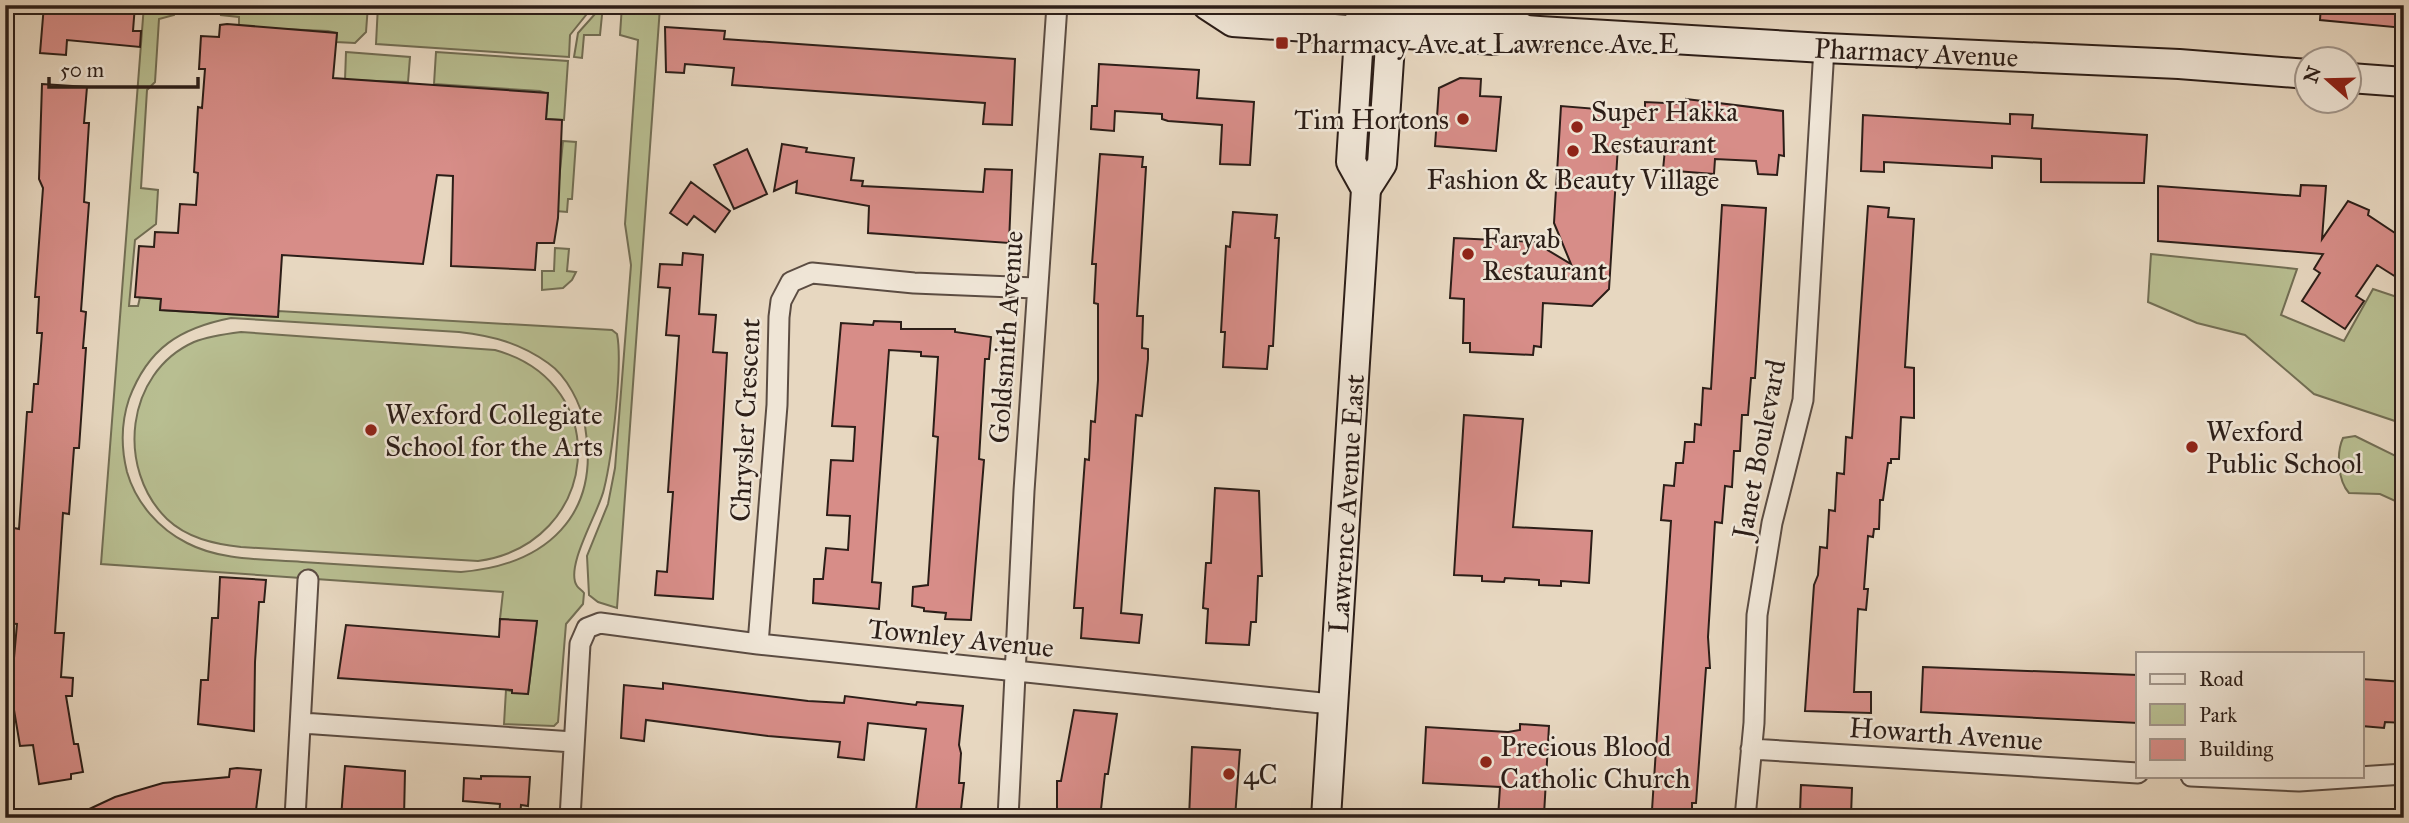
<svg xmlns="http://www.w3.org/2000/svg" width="2409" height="823" viewBox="0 0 2409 823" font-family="'IM FELL Great Primer',serif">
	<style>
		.green { fill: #b8be91; stroke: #726e54; stroke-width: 2; fill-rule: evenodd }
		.building { fill: #d78d88; stroke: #2c1e18; stroke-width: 2 }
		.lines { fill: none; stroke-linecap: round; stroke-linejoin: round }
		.street-casing { stroke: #5b4c42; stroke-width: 23 }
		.secondary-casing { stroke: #2c1e18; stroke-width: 32 }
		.street { stroke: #efe5d6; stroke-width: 19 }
		.secondary { stroke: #efe5d6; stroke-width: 28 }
		.poi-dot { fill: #8f2418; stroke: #efe5d6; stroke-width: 2.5 }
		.labels { text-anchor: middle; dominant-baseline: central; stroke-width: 5; stroke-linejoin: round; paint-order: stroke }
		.poi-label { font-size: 28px; fill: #2c1e18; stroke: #efe5d6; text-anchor: start }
		.street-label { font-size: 28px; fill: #2c1e18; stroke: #efe5d6 }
	</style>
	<rect width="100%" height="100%" fill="#e7d7c0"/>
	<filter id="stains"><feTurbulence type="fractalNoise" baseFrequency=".00286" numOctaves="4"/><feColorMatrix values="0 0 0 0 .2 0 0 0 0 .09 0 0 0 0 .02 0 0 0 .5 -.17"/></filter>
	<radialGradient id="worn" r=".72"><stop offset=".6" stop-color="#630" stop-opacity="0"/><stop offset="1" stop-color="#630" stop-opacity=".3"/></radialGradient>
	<path class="green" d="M144 5H175L174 15 159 19 155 82 147 90 141 188 158 190 156 224 135 240 129 306H138L140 297 161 299 160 310 277 317 278 311 612 330 617 334C623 364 612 457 604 489 600 510 564 567 577 586 579 589 582 590 584 593L583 604 566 624 558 722 554 726 504 724 506 690 528 694 537 622 500 619 503 592 101 564ZM231 318 459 332C493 336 520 343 548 363 567 376 581 404 585 426 601 516 546 565 461 572 408 569 355 565 302 562 264 559 221 561 187 543 159 529 136 503 127 472 121 448 121 423 129 399 148 348 180 328 231 318Z
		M222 5H368L366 32 355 43 336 42 337 33 328 31 239 27V17L221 15Z
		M378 5H594L570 35 569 57 376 44Z
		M603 5 600 35H584L582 58 574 57 578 33Z
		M622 5 660 7 617 608 598 602 589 595 587 556 608 504 615 468 631 265 625 224 638 40 620 35Z
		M346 52 410 57 408 82 345 80Z
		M436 52 568 61 564 120 546 119 548 94 540 91 434 84Z
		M563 141 576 142 572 199H568L567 212 556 211Z
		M555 248 569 249 567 271 576 272 572 280 563 288 542 290V271H554Z
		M2151 254 2297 269 2281 315 2344 341 2373 289 2403 299 2400 358 2404 359V424L2314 394 2245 335 2197 323 2148 302Z
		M241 332 495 350C616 383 600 544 478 561L241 547C214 544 187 538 167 519 116 469 125 373 194 342 209 336 225 334 241 332Z
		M2355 436 2404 460V505L2380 494 2349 493C2338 481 2336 453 2343 438Z"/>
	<path class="building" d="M44 5H135L133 31H141L140 47 67 40 66 55 40 53Z
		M2321 5H2404V28L2320 20Z
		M227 24 337 33 333 78 548 93 546 119 562 120 558 218 554 243H537L535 270 451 266 453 176 437 175 423 264 282 255 278 317 160 310 161 299 135 297 139 246 154 247 155 232 178 233 180 204 196 205 198 173 194 172 198 107 202 108 205 69H199L201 36 219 37 220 25Z
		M665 27 725 31 724 39 1015 59 1012 125 983 124 985 103 732 85 734 68 685 64 684 73 666 72Z
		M1099 64 1199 70 1197 98 1254 102 1250 165 1220 164 1222 125 1168 121 1162 119V114L1115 111 1114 131 1091 129 1092 106H1097Z
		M1460 78 1481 79 1480 96 1501 97 1496 151 1435 146 1439 88Z
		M42 84 87 87 84 123H89L84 202 89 203 81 311 86 312 83 348H86L79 448H74L69 514 63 513 55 633H64L61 677 73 678 72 696H66L74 744H78L83 772 71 774V779L39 784 33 745 20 746 11 692 17 624 6 623 14 528 19 529 27 412H32L34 384H38L42 333H37L39 297H35L43 188 39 179Z
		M1686 99 1783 111 1784 156 1779 155 1777 175 1758 174 1756 161 1715 159 1714 174 1663 170 1665 149 1618 146 1609 289 1592 306 1543 303 1541 347 1534 346 1533 355 1470 352V343H1463L1464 299 1450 298 1454 238 1534 242 1571 264 1554 223 1561 106 1645 113V102L1686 104Z
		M2010 114 2033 115 2032 128 2147 135 2144 183 2041 182V159L1992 156V168L1884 162V172L1861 171 1863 115 2010 124Z
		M782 144 807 148 806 152 854 158 851 180 863 181 862 186 983 192 985 169 1012 170 1009 243 868 233 869 206 796 193 797 181 774 191Z
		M747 149 767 194 734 209 714 165Z
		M1100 154 1143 157 1142 167H1146L1137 316H1143L1142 348 1148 349V359L1142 416 1136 415 1121 613 1142 615 1139 643 1081 638 1083 608H1074L1085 459 1089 460 1091 421 1095 422 1098 380V304L1094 303 1096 264H1092Z
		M691 182 730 211 715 232 694 216 687 225 670 213Z
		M2301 185 2326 186 2322 239 2348 201 2369 210 2368 215 2404 239V282L2377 265 2356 296 2364 301 2345 329 2302 301 2320 273 2314 269 2323 254 2158 241V186L2300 196Z
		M1722 205 1766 208 1755 378H1751L1748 415H1742L1740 451H1734L1732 487 1725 486 1722 523 1715 522 1708 637 1710 668H1706L1696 803H1692V812L1652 810 1671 521 1661 520 1664 485 1674 486 1676 463H1683L1685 442H1694L1695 424 1701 425 1703 388 1711 389Z
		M1868 206 1889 208 1888 217 1914 219 1905 367 1914 368V418L1901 417 1899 459H1891V463H1888L1883 500H1880L1879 529H1874L1873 537 1868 536 1864 589H1868L1866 610 1858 609 1854 692H1871V713L1805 711 1814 585 1818 575 1820 547 1827 548 1829 510 1835 511 1837 473 1844 474 1846 437 1852 438Z
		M1233 212 1277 215 1275 238H1279L1273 346H1269L1267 369 1223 367 1225 332H1221L1226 246 1230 247Z
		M683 253 703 255 699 314 716 315 713 352 727 353 713 599 655 595 657 571 667 572 673 492H668L679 336 666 335 670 288 658 287 660 264 682 265Z
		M874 321 901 322V329H955V332L991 337 989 359H985L979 459 984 460 971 620 945 619 946 613 924 611V608L912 606 913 587 928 585 938 437 933 436 938 357 921 356V352L889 350 872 582 881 583 879 609 813 603 814 579H823L826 548 848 550 850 516 827 515 831 460 853 461 855 427 832 426 841 323 873 325Z
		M1464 415 1523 419 1513 527 1592 531 1589 583 1561 581V586L1539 585V580L1505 578 1504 582 1482 581V576L1454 575Z
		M1215 488 1259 491 1262 576H1258L1256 622H1251L1249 645 1206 643 1208 609 1203 608 1206 563H1211Z
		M220 577 266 580 264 602H259L255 662 254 731 198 724 201 680H208L212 618H218Z
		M500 619 537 621 528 694 512 693V690L338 678 346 625 499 637Z
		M1923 667 2138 675V723L1921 712Z
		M2362 679 2404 682V723L2385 722 2384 728 2362 726Z
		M663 683 808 701 844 703 845 696 916 705 917 702 963 706 959 745 961 753 959 783H964L960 818H915L926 729 868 723 864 760 838 757 840 742 768 736 646 720 644 741 621 738 624 685 663 689Z
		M1074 710 1117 714 1108 774H1105L1100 818H1058L1057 815V781H1061Z
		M1520 724 1549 726 1544 815 1498 818 1500 787 1423 783 1426 727 1508 732 1520 730Z
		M1192 747 1240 750 1235 818H1189Z
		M345 766 405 771 404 818H341Z
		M237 768 261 770 255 818H70L115 797 163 783 229 777 230 769Z
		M481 776 530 777 528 806 521 805 520 818H499L500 804 463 801 464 778 481 779Z
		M1801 785 1852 788 1851 816 1800 813Z"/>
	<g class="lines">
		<defs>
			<path id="street" d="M758 644 777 405 779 317 781 301 791 282 812 273 914 283 1037 288
				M302 723 573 742
				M1751 749 2138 773
				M2191 776 2299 781 2404 774
				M295 818 308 580
				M570 818 580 644 587 628 600 623 758 644 1331 704
				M1008 818 1024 491 1057 5
				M1745 818 1754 723 1757 615 1772 523 1803 400 1824 48"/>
			<g id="secondary">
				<path d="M1207 5 1233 22 1494 40 1526 30"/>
				<path id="s1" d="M1375 5 1494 14 1526 30 1539 31 1824 48 2179 64 2308 74"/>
				<path d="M2350 78 2404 82"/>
				<path d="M1366 189 1382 164 1392 15"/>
				<path id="s2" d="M1326 818 1365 205 1366 189 1351 162 1361 5"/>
			</g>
		</defs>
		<use href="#street" class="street-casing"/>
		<use href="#secondary" class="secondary-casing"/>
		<use href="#street" class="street"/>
		<use href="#secondary" class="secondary"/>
	</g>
	<g class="poi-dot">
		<rect x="1275" y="36" width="14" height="14" rx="3.5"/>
		<circle cx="1463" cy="119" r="7"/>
		<circle cx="1577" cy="127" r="7"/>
		<circle cx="1573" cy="151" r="7"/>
		<circle cx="1468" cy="254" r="7"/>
		<circle cx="371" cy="430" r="7"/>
		<circle cx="2192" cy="447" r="7"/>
		<circle cx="1486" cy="762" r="7"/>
		<circle cx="1229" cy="774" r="7"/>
	</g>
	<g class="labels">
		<g class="poi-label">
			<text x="1296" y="43">Pharmacy Ave at Lawrence Ave E</text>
			<text x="1591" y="111">Super Hakka<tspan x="1591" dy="32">Restaurant</tspan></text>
			<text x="1449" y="119" text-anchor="end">Tim Hortons</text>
			<text x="1573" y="179" text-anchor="middle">Fashion &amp; Beauty Village</text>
			<text x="1482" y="238">Faryab<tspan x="1482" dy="32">Restaurant</tspan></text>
			<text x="385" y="414">Wexford Collegiate<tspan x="385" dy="32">School for the Arts</tspan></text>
			<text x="2206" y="431">Wexford<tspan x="2206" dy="32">Public School</tspan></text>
			<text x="1500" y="746">Precious Blood<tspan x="1500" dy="32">Catholic Church</tspan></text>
			<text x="1243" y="774">4C</text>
		</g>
		<g class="street-label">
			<text stroke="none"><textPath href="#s1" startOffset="546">Pharmacy Avenue</textPath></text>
			<text transform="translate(1006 337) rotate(-86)">Goldsmith Avenue</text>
			<text transform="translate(745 420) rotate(-87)">Chrysler Crescent</text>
			<text transform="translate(1759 449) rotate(-79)">Janet Boulevard</text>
			<text stroke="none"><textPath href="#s2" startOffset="315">Lawrence Avenue East</textPath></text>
			<text transform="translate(961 638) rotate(6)">Townley Avenue</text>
			<text transform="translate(1946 734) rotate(4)">Howarth Avenue</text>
		</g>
	</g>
	<rect width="2409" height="823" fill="none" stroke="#e7d7c0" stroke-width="28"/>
	<rect x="7" y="7" width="2395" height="809" fill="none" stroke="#2c1e18" stroke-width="3.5"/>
	<rect x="14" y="14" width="2381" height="795" fill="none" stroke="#2c1e18" stroke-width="2"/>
	<rect x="2136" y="652" width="228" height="126" fill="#efe5d6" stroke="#a1958a" stroke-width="2"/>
	<rect x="2150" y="674" width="35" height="10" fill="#efe5d6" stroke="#a1958a" stroke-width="2"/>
	<text x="2199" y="686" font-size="21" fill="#2c1e18">Road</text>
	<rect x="2150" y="704" width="35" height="21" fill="#b8be91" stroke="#a1958a" stroke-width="2"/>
	<text x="2199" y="722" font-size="21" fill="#2c1e18">Park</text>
	<rect x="2150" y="739" width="35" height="21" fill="#d78d88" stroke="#a1958a" stroke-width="2"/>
	<text x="2199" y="756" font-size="21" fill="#2c1e18">Building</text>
	<g transform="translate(2328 80) rotate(290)"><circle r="33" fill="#efe5d6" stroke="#a1958a" stroke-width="2"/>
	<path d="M0-5L12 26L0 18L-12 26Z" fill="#8f2418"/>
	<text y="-10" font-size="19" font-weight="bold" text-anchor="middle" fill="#2c1e18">N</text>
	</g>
	<path d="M49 77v10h149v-10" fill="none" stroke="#2c1e18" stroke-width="3.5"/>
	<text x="60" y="77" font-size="21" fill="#2c1e18" stroke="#efe5d6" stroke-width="5" paint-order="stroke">50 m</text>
	<rect width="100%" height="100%" filter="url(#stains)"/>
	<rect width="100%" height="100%" fill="url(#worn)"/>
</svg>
